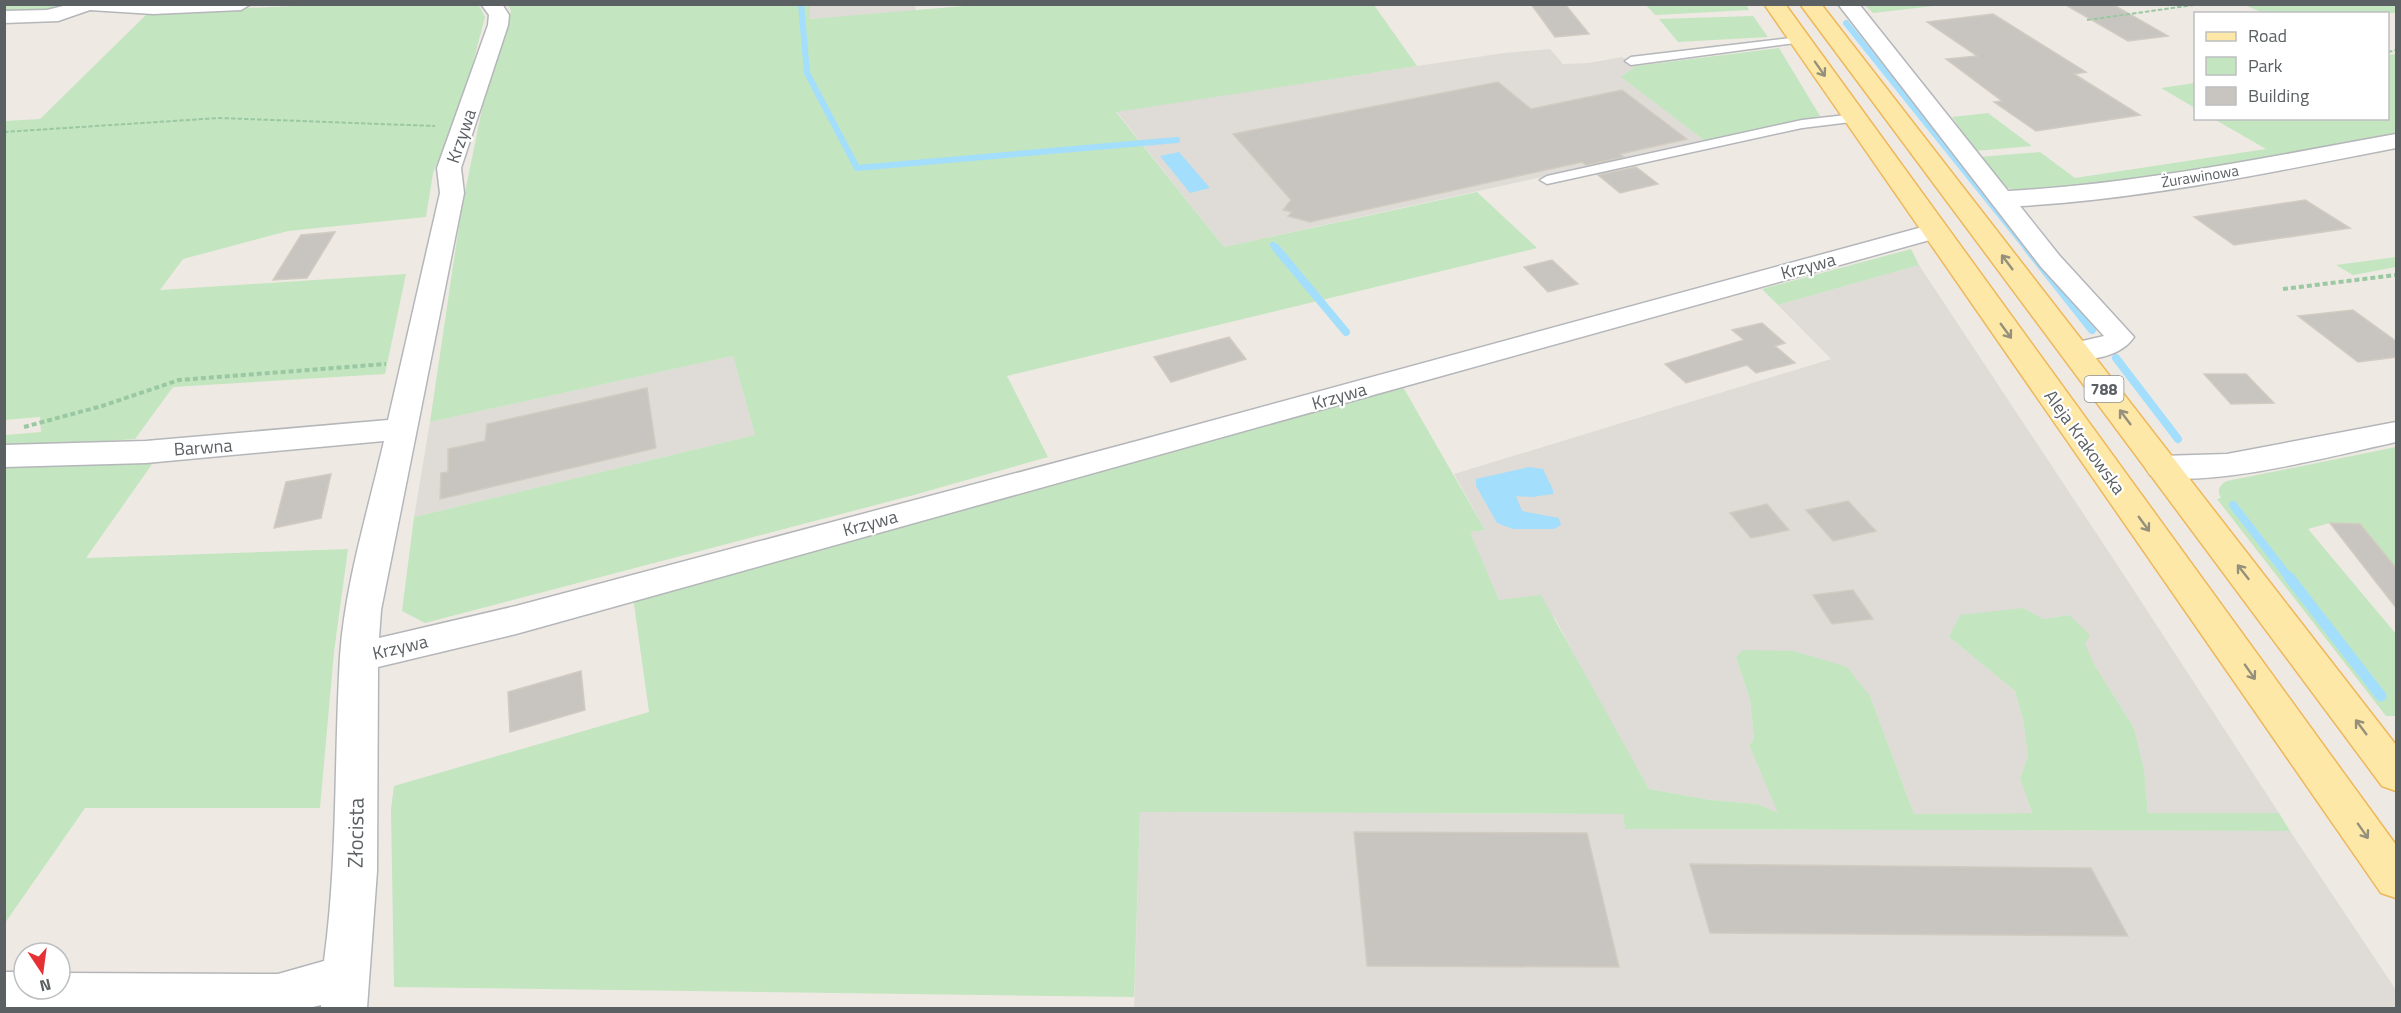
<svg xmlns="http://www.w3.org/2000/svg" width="2401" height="1013" viewBox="0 0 2401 1013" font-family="'Titillium Web',sans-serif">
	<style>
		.industrial { fill: #dfdcd7 }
		.green { fill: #c3e5c0 }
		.water { fill: #a3defd }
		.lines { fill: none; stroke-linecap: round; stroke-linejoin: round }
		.stream-far2 { stroke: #a3defd; stroke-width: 6 }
		.stream-far1 { stroke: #a3defd; stroke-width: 8 }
		.stream { stroke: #a3defd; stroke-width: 11 }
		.building { fill: #c8c5c0; stroke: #d2cbc1; stroke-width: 1.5 }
		.service-casing { stroke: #b4b6ba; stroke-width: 3 }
		.minor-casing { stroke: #b4b6ba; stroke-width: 3 }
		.primary-casing { stroke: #eeb75b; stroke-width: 3 }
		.path-far1 { stroke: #9ac8a3; stroke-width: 2; stroke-dasharray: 4.5 2; stroke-linecap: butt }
		.path { stroke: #9ac8a3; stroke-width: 4; stroke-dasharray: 5 3; stroke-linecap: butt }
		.service { fill: #fff; fill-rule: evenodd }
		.minor { fill: #fff; fill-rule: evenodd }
		.primary { fill: #fde8a8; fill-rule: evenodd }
		.oneway { stroke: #94907b }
		.labels { text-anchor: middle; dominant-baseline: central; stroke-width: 4.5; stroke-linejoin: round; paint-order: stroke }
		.far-street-label { font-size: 15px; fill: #5b6063; stroke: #fff }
		.shield { fill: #fff; stroke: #8c9092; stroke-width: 1.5 }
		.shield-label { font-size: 16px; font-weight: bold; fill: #5b6063 }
		.street-label { font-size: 18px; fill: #5b6063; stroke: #fff }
		.near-street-label { font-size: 21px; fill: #5b6063; stroke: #fff }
	</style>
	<rect width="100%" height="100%" fill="#eeeae3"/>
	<path class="industrial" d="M810 5H915L916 11 810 19Z
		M1550 49 1563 64 1589 63 1622 57 1636 66 1622 77 1705 141 1224 247 1116 111 1504 53Z
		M1919 265 2122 572 2279 813H2148L2144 769 2134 728 2094 664 2069 615 2044 619 2023 608 1949 637 2015 691 2023 719 2028 756 2020 778 2032 813 1914 814 1870 696 1736 657 1750 700 1754 739 1749 745 1779 814 1758 804 1711 800 1649 789 1592 689 1555 618 1499 600 1469 532 1485 530 1454 474 1831 359 1778 305Z
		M733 356 755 435 414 517 430 422Z
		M1140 812 1623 814 1625 829 2290 831 2396 990V1008H1134Z"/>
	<path class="green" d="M343 4H474L480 7 485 17 464 97 433 173 426 217 288 231 183 259 160 290 406 274 385 374 173 387 135 439 5 448V435L41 432 40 417 5 420V121L40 119 149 12Z
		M988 4 1374 5 1417 66 1116 112 1224 247 1477 192 1537 248 1007 376 1048 457 910 496 425 623 402 611 414 517 755 435 733 356 430 422 461 212 485 94 511 11 508 5H810V19Z
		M5 5H81L76 9 5 12Z
		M1646 5H1746L1749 10 1655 15Z
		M1865 5H1864H1942L1873 13Z
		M2245 5H2396V13H2263Z
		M1753 16 1768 37 1678 42 1659 19Z
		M1779 48 1820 116 1705 141 1621 77 1636 66Z
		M2396 54V138C2344 147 2031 206 2003 186 1994 180 1986 166 1979 157L2040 152 2075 178 2266 149 2214 119 2388 118V55Z
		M2195 83V108L2161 88Z
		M1988 113 2032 146 1975 151 1952 117Z
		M1911 249 1919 265 1778 305 1762 289Z
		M2396 257V267L2353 275 2336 265Z
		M1403 387 1485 530 1470 532 1499 600 1541 595 1649 789 1711 800 1758 804 1778 813 1749 745 1754 739 1750 700 1736 657 1743 650 1794 651 1847 667 1870 696 1914 814 2032 813 2020 778 2028 756 2023 719 2015 691 1949 637 1960 615 2023 608 2044 619 2069 615 2090 635 2085 644 2094 664 2134 728 2144 769 2148 813H2279L2290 831 1625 829 1623 814 1140 812 1134 997 394 987 391 809 394 786 649 712 633 597Z
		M2396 447V569L2360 525 2330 523 2308 529 2396 634V716H2386L2217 499 2221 498C2217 490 2219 485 2227 481Z
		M155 460 86 558 348 549 334 652 320 808H85L5 923V462Z"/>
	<path class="water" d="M1179 152 1210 188 1190 193 1160 156Z
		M1529 467 1543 469 1553 490V494L1532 497 1516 496 1522 511 1559 518 1561 525 1554 529H1513L1497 523 1476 486V479Z"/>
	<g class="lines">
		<path class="stream-far2" d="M801 4 807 73 857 168 1177 140
			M1846 23 2028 250
			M1273 245 1277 250"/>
		<path class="stream-far1" d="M1276 248 1346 332
			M2027 248 2092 330
			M2116 358 2178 439
			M2233 505 2290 579"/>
		<path class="stream" d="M2289 577 2381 696"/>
	</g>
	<path class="building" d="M1531 4H1565L1589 34 1555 37Z
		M2064 4H2112L2168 36 2128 41Z
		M1993 14 2086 72 2074 74 2140 115 2036 131 1994 102 2002 101 1946 59 1977 56 1927 22Z
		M1498 82 1531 109 1622 90 1687 139 1620 154 1624 157 1586 165 1582 162 1310 222 1288 216 1292 212 1283 210 1291 200 1233 134Z
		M1636 167 1658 184 1620 193 1598 175Z
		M2305 200 2350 228 2234 245 2194 217Z
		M335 232 307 278 273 280 301 235Z
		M1552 260 1578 284 1548 292 1524 267Z
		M2353 310 2397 342V357L2358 362 2298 316Z
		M1762 323 1785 343 1775 346 1795 363 1756 373 1747 365 1686 383 1665 364 1744 340 1732 330Z
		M1229 337 1246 359 1171 382 1154 357Z
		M2204 374H2246L2274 403 2231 404Z
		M647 388 656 448 440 499 441 473 448 472V449L485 441 487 424Z
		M331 474 321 518 274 528 286 482Z
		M1848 501 1876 531 1833 541 1806 510Z
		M1767 504 1789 530 1751 538 1730 513Z
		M2330 523 2360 524 2397 569V609Z
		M1853 590 1873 619 1832 624 1813 595Z
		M581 671 585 710 510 732 508 692Z
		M1354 832 1587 833 1619 967 1367 966Z
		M1690 864 2091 868 2128 936 1710 933Z"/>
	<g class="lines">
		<defs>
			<path id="service" d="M1799 37 1803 38V42L1631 65 1625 61 1631 57Z
				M1855 114 1859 115V121L1802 128 1547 184 1540 180 1547 176 1802 120Z"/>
			<path id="minor" d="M71 4H251L241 10 153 14 90 10 58 21 4 23V11L47 10Z
				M481 4H502L509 15 508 25 461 168 464 193 381 610 379 638 516 606 1137 441 1926 226 1935 223 1944 226 1948 231 1944 236 516 634 378 667 377 871 367 1008H321V1005L309 1008H4V972H24V989H60V973L278 974 324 961C338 859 334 757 340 656 345 584 368 511 384 441L146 463 4 467V445L146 441 388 420 440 193 437 168 488 25 489 15Z
				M1838 4H1859L2008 191C2139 184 2268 157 2396 134V148C2272 172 2146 199 2020 206L2059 255 2134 337C2121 357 2087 363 2065 357L2061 351 2065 345 2104 336 2041 267Z
				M2396 422V442C2336 455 2206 490 2150 475L2145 467 2150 459 2161 456 2227 454Z"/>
			<path id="primary" d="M1764 4H1785L2396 845V898L2381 893Z
				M1800 4H1821L2396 745V791L2382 786Z"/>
		</defs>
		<use href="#service" class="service-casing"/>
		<use href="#minor" class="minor-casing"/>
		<use href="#primary" class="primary-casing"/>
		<path class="path-far1" d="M2087 20 2201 4
			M2388 52 2396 50
			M4 132 219 118 435 126"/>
		<path class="path" d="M2283 289 2396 275
			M24 427 102 406 179 380 386 364"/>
		<use href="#service" class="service"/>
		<use href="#minor" class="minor"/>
		<use href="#primary" class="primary"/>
	</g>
	<defs><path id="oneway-shaft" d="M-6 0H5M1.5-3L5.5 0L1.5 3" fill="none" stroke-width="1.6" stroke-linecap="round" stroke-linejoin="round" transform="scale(1.5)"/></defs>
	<g class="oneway">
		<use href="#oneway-shaft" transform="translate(1820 69) rotate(55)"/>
		<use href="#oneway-shaft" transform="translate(2007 262) rotate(-127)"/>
		<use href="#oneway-shaft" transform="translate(2006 331) rotate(54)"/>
		<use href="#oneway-shaft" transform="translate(2125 417) rotate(-127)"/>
		<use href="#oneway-shaft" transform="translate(2144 524) rotate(54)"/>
		<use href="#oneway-shaft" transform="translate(2243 572) rotate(-128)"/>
		<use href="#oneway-shaft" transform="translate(2250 672) rotate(55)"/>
		<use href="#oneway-shaft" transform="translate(2361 727) rotate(-127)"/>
		<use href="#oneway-shaft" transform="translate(2363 831) rotate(55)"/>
	</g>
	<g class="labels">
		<g class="far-street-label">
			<text transform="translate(2200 176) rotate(-9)">Żurawinowa</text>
		</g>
		<rect class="shield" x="2084.5" y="376" width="39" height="26" rx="4.5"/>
		<g class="shield-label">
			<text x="2104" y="389">788</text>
		</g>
		<g class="street-label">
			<text transform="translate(461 136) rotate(-71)">Krzywa</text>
			<text transform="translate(1808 266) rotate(-15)">Krzywa</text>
			<text transform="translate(1339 396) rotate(-16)">Krzywa</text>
			<text transform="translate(2085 442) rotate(54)">Aleja Krakowska</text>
			<text transform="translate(203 447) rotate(-4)">Barwna</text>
			<text transform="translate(870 523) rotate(-15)">Krzywa</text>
			<text transform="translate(400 647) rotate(-13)">Krzywa</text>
		</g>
		<g class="near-street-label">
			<text transform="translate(355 833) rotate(-89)">Złocista</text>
		</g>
	</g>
	<rect width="2401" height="1013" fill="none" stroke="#5b6063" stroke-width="12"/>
	<rect x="2194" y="12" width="195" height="108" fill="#ffffff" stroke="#bdbfc1" stroke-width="1.5"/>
	<rect x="2206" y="32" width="30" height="9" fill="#fde8a8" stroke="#bdbfc1" stroke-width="1.5"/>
	<text x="2248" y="42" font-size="18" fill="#5b6063">Road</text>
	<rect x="2206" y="57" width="30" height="18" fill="#c3e5c0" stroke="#bdbfc1" stroke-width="1.5"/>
	<text x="2248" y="72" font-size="18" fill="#5b6063">Park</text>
	<rect x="2206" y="87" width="30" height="18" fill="#c8c5c0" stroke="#bdbfc1" stroke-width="1.5"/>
	<text x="2248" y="102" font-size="18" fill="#5b6063">Building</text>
	<g transform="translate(42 971) rotate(167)"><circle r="28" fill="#ffffff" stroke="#bdbfc1" stroke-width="1.5"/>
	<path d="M0-4.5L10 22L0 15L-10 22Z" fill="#e63134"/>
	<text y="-9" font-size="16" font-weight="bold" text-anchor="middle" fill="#5b6063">N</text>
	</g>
</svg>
